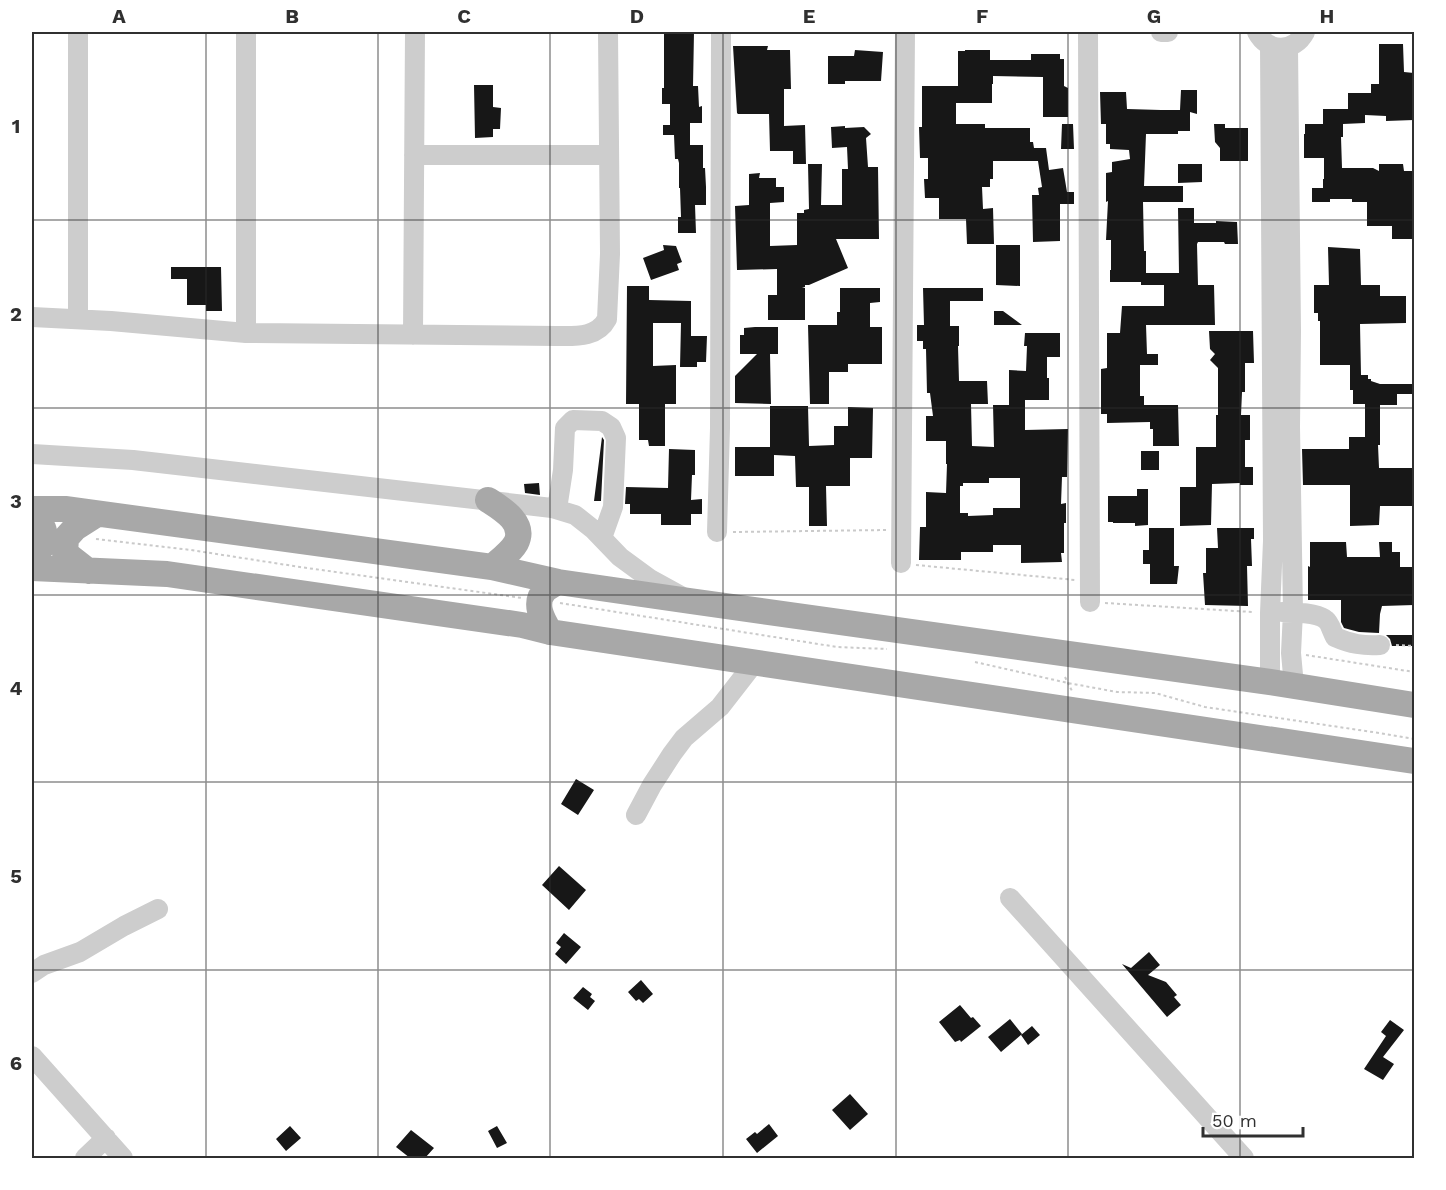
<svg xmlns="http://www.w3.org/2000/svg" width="1446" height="1190" viewBox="0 0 1446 1190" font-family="'Work Sans',sans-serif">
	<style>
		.building { fill: #171717; fill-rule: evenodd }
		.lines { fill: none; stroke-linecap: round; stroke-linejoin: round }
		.path { stroke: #cacaca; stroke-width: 2; stroke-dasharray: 3 3; stroke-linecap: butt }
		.minor { stroke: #cdcdcd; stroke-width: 20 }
		.major { stroke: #a8a8a8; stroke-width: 26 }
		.grid { fill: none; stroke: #303030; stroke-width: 1.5; stroke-opacity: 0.55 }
		.neatline { fill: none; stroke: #303030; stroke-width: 2 }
		.grid-label { font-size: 20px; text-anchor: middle; font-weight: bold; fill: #303030 }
	</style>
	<rect width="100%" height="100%" fill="#fff"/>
	<path class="building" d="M664 32H694L693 86H698L699 107 702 106V123H690V145H703V168H705L706 187V205H695L696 233H678V217H681L680 188H679V163L678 159H675L674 135H663V125H670V104H662V88H664Z
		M1379 44H1403L1404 72 1414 73V120L1386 121V116L1365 115V123L1343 124V137H1341L1342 168H1373L1379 171V164H1403L1404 171H1414V239H1392V226H1367V202H1352V199H1330V202H1312V188H1323V179H1324V158H1304V134H1305V124H1323V109H1348V93H1371V84H1379Z
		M733 46H768L767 50H790L791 89H784V126L805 125 806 164H793V151H770L769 114H738L737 113Z
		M855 50 883 52 881 81H845V84H828V56H854Z
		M965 50H990V60H1031V54H1060V59H1064V86L1068 88V117H1043V77L993 76V84H992V103H956V124H985V128H1030V142H1033L1034 148H1046L1049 170 1063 168 1067 192H1074V204H1060V241L1033 242 1032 195H1039L1038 188 1042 187 1038 161H993V179H990V187H982L983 209 993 208 994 244H967L966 219H939V198H925L924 179H928V158H920L919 127H922V86H958V51H965Z
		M474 85H493V107L501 108 500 129H493V137L475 138Z
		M1181 90H1197V114L1190 112V131H1178V134H1146L1144 186H1183V202H1143L1144 251H1146V273H1179L1178 208H1194V223H1216V221L1237 222 1238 244H1225L1224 242H1198L1197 244 1198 285H1214L1215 325H1146L1147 354H1158V365H1140V396H1144V405H1178L1179 446H1153V429H1150V422L1107 423V414H1101V369L1107 368V333H1120L1122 306H1164V285H1141V282H1110V270H1111V240H1106L1108 201 1106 202V173L1112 172V162L1130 159 1129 150 1110 149V144H1106V124H1101L1100 92H1126L1127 109 1161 110H1180Z
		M1062 124H1073L1074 149H1061Z
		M1214 124H1225V128H1248V161H1220V148L1215 142Z
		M845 126V128L864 127 871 134 866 138 868 167H878L879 239H836L848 268 809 285H805V287L802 288H805V320H768V295H777V269L737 270 735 206 749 205V174L760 173 759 178H776V187H784V202L770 203V246L797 245V213H804V210L809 209 808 164H822L821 205H842V169H848L847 147 832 148 831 127Z
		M1178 164H1202V182L1178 183Z
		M663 245 676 246 682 262 677 264 679 270 651 280 643 258 664 250Z
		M996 245H1020V286L996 285Z
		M1328 247 1360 249 1361 285H1380V296H1406V323L1360 324 1361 375H1368V379H1371V381L1380 384H1414V394H1397V405H1380V445H1378L1379 468H1414V506H1380L1379 525 1350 526V485H1303L1302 449H1349V437H1365V404H1353V390H1350V365H1320V321H1318V313H1314V285H1329Z
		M171 267H221L222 311H206V305H187V279H171Z
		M627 286H649V300L691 301V336H707L706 362H697V367H680L681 323H653V366L676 365V404H665V446H649L648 440H639V404H626Z
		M840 288H880V302L870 303V327H882V364H848V372H829V404H810L808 325H837V312H840Z
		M923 288H983V301H950V326H959V346H958L959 381H987L988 404H971L972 446 994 447 993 405H1009V370L1026 371 1027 346H1024L1025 333H1060V357H1047V378H1049V400H1025V430L1068 429 1067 477H1062L1061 504 1066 503V523H1064V553H1061L1062 562 1021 563V545H993V552H961V560H919L920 527H926V492L946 493 947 464H946V441H926V416H933L930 393H927L926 349H923V341H917V325H924ZM989 478H1020V508H993V515L968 516V513H960V486H963V483H989Z
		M994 311H1003L1022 325H994Z
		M755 327H778V354H770L771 404 735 403V376L757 354H740V335H744V328Z
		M1209 331H1253L1254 363H1245V392H1242L1241 415H1250V440H1245V467H1253V485H1240V483L1212 484 1211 525 1180 526V487H1196V447H1216V415H1218V368L1210 360 1215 354 1210 349Z
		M770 406H808L809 446 834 445V426H848V407L873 408 872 458H850V486H826L827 526H809V487H796L795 456 774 455V476H735V447H770Z
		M602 437 604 440 601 501H594Z
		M669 449 695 450V475H692L691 500 702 499V514H691V525H661V514H630V504H625L626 487 668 488Z
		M1141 451H1159V470H1141Z
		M539 483 540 495 525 493 524 484Z
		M1137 489H1148V525L1135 526V523H1113V522H1108V496H1137Z
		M1149 528H1174V566H1179L1177 584H1150V564H1143V550H1149Z
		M1217 528H1254V539H1251L1252 566H1247L1248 606 1205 605 1203 573H1206V548H1218Z
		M1310 542H1346L1347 557H1380L1379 542H1392V552H1400V567H1414V605L1382 606 1380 614 1379 633 1359 632 1344 628 1341 622V600H1308V566L1310 567Z
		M1386 635H1414V646H1392L1390 639Z
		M576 779 594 790 578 815 561 804Z
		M559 866 586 890 569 910 542 885Z
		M564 933 581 947 566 964 555 954 561 947 556 943Z
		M1149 952 1160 965 1148 975 1166 982 1177 995 1174 997 1181 1005 1167 1017 1122 964 1131 968Z
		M641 980 653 994 643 1003 639 999 636 1001 628 992Z
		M583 987 592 994 590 997 595 1001 588 1010 573 998Z
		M960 1005 971 1018 973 1017 981 1026 961 1042 960 1040 955 1042 939 1022Z
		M1010 1019 1022 1034 1001 1052 988 1037Z
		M1390 1020 1404 1030 1383 1057 1394 1064 1383 1080 1364 1069 1386 1036 1381 1032Z
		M1032 1026 1040 1035 1028 1045 1021 1035Z
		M850 1094 868 1114 850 1130 832 1110Z
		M769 1124 778 1136 757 1153 746 1139 755 1132 757 1134Z
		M290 1126 301 1138 286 1151 276 1139Z
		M497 1126 507 1143 497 1148 488 1131Z
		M411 1130 434 1148 425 1158H410L396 1147Z"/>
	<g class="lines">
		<path class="path" d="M733 532 887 530
			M96 539 191 550 300 567 522 598
			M916 565 1075 580
			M560 603 837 647 887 649
			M1105 603 1252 612
			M1396 645 1414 646
			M1306 655 1414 672
			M975 662 1068 683 1117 692 1155 693 1205 707 1379 733 1414 739
			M1065 677 1072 691"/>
		<path class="minor" d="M246 32V333
			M1088 32 1090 602
			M1161 32H1168
			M1257 32C1268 53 1294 53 1305 32
			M1270 45 1273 541 1270 613V682
			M1288 47 1291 331 1290 427 1293 612 1291 653 1294 686
			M414 155H609
			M32 317 111 321 246 333 557 336C575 336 597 338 607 319L610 254 608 32
			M78 319V32
			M413 335 415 32
			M32 454 133 460 552 508 575 515 594 530 620 557 650 579 681 596
			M557 509 563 470 565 428 573 420 602 421 611 427 616 438 613 507 602 538
			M717 532 720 428 721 32
			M901 563 905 32
			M1282 612C1292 612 1319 613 1326 620 1330 623 1332 632 1335 637 1351 644 1363 646 1380 645
			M636 815 652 785 672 754 684 738 720 707 755 662
			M1010 898 1244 1158
			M32 973 44 965 80 952 124 926 158 909
			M32 1056 123 1158
			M85 1158 106 1138"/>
		<path class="major" d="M488 500C502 509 526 523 516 543 511 552 500 560 492 567
			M32 509H65L492 567 558 582 690 601 1270 682 1414 705
			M32 514C35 517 40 521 42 526 48 537 42 551 32 557
			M32 568 167 574 522 625 550 632 1414 761
			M88 571 65 553 66 538 75 528 97 514
			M550 632C542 619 533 603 545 590 548 587 554 584 558 582"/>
	</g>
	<path class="grid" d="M206 32V1158M378 32V1158M550 32V1158M723 32V1158M896 32V1158M1068 32V1158M1240 32V1158M32 220H1414M32 408H1414M32 595H1414M32 782H1414M32 970H1414"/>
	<rect width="1446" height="1190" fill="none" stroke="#ffffff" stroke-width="66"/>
	<path d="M1203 1127v9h100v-9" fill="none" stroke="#303030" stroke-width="3"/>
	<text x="1212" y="1127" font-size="18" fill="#303030" stroke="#ffffff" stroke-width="4.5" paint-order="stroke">50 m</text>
	<rect x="33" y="33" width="1380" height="1124" class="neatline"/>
	<g class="grid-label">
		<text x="119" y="23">A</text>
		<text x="292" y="23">B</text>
		<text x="464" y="23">C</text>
		<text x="637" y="23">D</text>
		<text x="809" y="23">E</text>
		<text x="982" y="23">F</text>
		<text x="1154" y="23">G</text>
		<text x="1327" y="23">H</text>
		<text x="16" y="133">1</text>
		<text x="16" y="321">2</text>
		<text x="16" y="508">3</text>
		<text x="16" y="695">4</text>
		<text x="16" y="883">5</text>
		<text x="16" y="1070">6</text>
	</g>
</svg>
